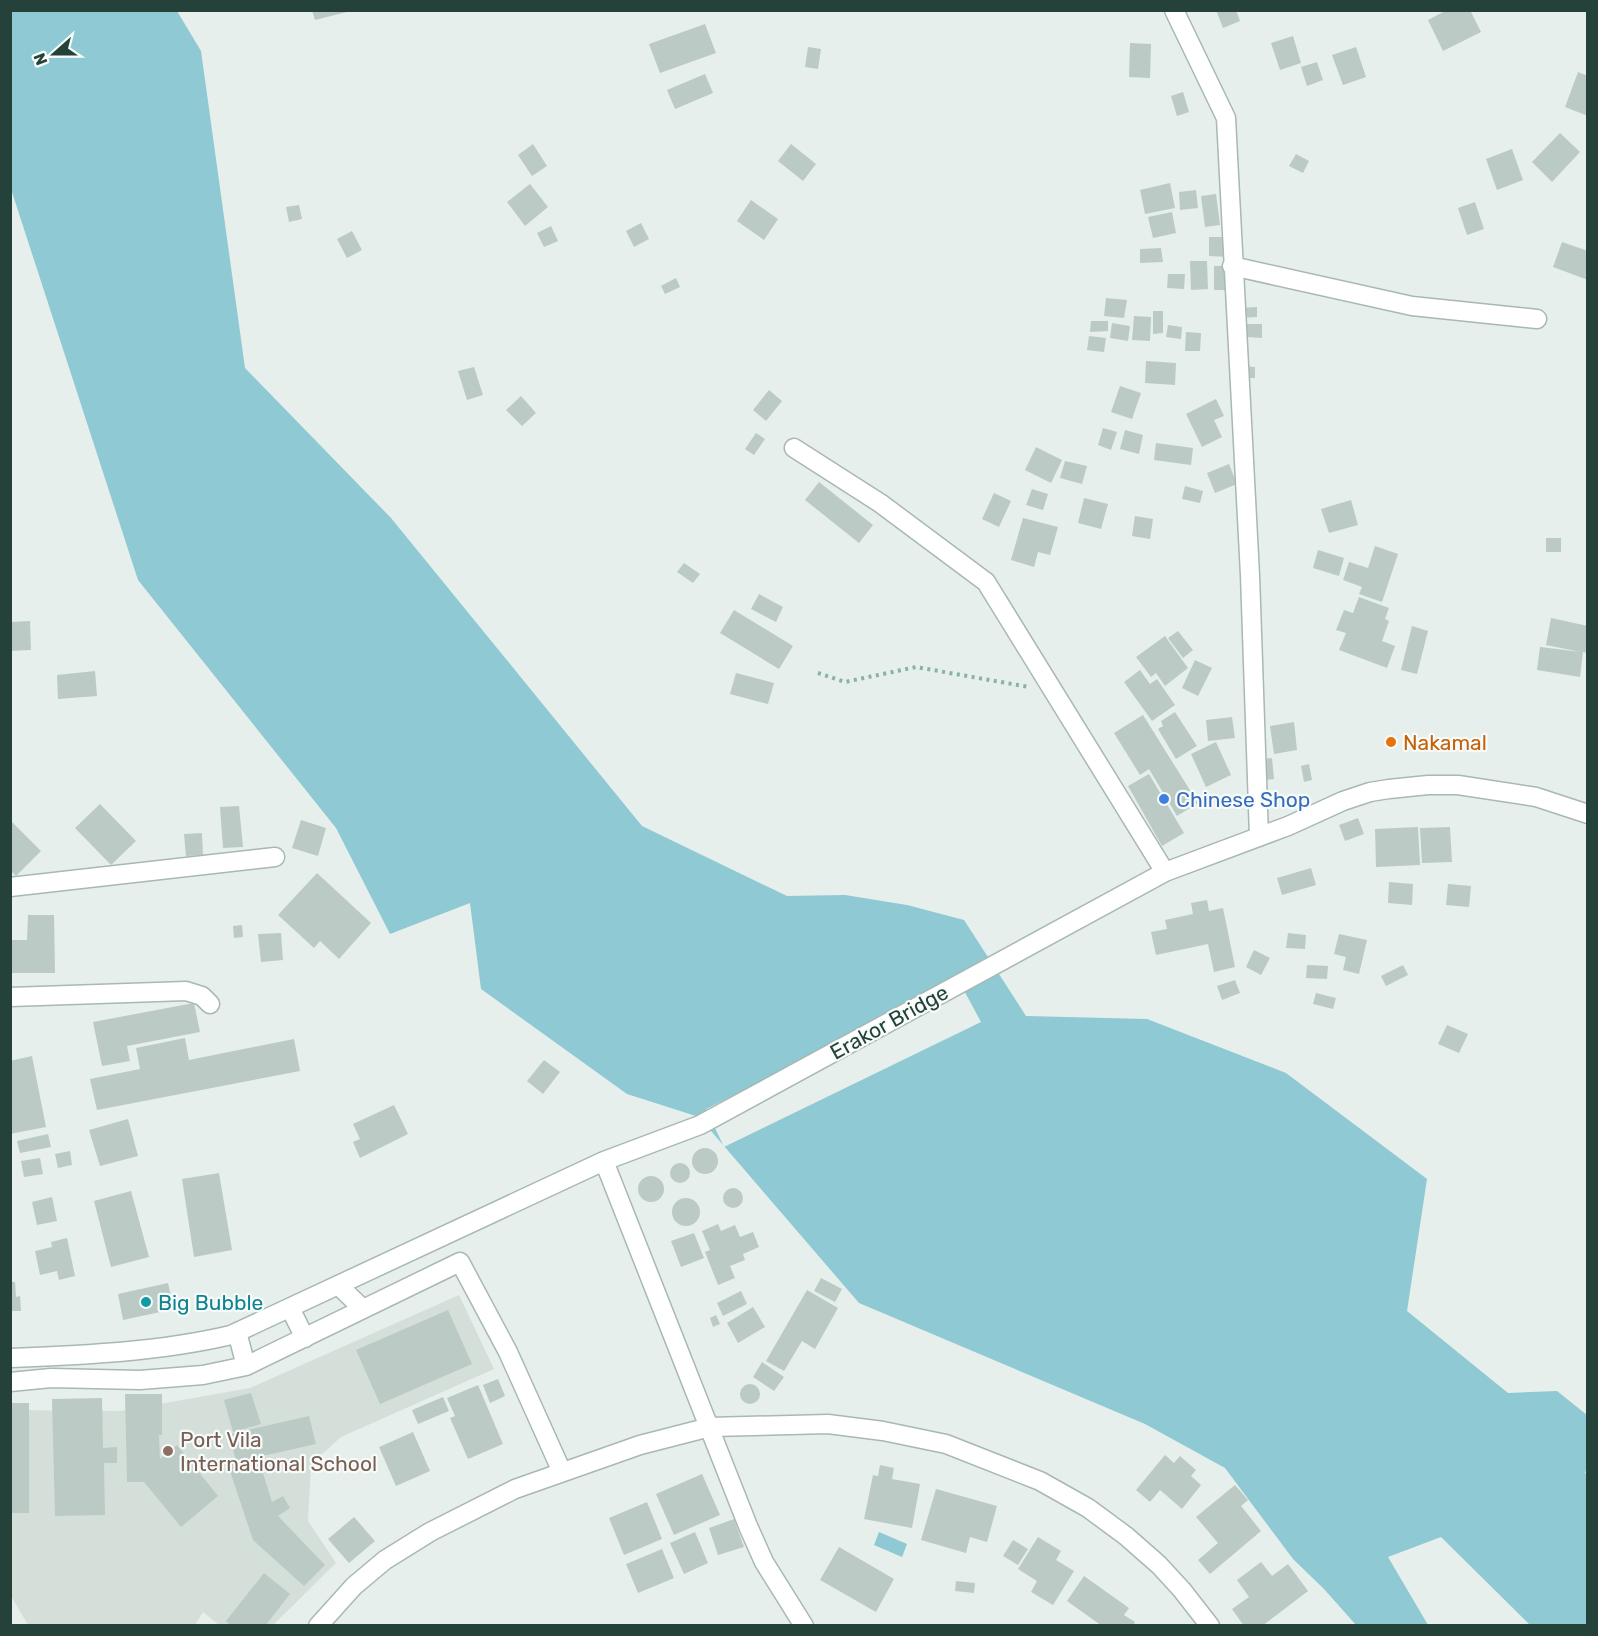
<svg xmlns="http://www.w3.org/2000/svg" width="1598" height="1636" viewBox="0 0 1598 1636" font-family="Rubik,sans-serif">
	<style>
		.built { fill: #d4dfda }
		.water { fill: #8ec9d4 }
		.pier { fill: #e6efeb }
		.building { fill: #bbcac4 }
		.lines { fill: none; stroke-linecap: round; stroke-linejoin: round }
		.minor-casing { stroke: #a8b8b2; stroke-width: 21 }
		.path { stroke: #86b3a5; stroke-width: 4; stroke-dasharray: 3 4.5; stroke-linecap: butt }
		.minor { stroke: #fff; stroke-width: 18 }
		.food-dot { fill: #e8710a; stroke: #f7fbf9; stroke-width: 2 }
		.shop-dot { fill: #3f7fe0; stroke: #f7fbf9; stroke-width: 2 }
		.culture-dot { fill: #0f9aa8; stroke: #f7fbf9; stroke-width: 2 }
		.education-dot { fill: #8d6e63; stroke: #f7fbf9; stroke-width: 2 }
		.labels { text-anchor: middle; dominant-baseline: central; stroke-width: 4.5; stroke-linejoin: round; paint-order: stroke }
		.food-label { font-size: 21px; fill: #c56008; stroke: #f7fbf9; text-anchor: start }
		.shop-label { font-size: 21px; fill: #366cbe; stroke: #f7fbf9; text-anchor: start }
		.street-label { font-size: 21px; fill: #24423a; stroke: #f7fbf9 }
		.culture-label { font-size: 21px; fill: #0d838f; stroke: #f7fbf9; text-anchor: start }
		.education-label { font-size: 21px; fill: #785e54; stroke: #f7fbf9; text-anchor: start }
	</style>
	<rect width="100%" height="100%" fill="#e6efeb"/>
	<path class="built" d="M459 1295 494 1369 341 1437 311 1464 308 1521 336 1563 273 1625H219L203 1612 195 1625H28L11 1596V1410L120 1411 250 1388Z"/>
	<path class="water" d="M10 11H177L201 51 245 368 391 518 642 826 787 896 845 895 907 905 964 920 1026 1016 1147 1019 1286 1073 1427 1179 1407 1311 1508 1393 1557 1391 1587 1415 1588 1464 1585 1473 1588 1476 1587 1625H1530L1441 1537 1388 1557 1428 1625H1356L1324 1589 1293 1559 1225 1468 1145 1424 859 1303 699 1117 627 1094 481 989 470 903 390 934 336 828 138 580 11 189Z
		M879 1532 907 1544 902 1557 874 1545Z"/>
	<path class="pier" d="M960 983 981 1022 724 1147 706 1109Z"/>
	<path class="building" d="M312 10H351V11L315 20Z
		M1216 10H1236L1240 21 1223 28Z
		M1447 10H1470L1481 32 1443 51 1428 20Z
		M705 24 716 53 660 73 649 44Z
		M1293 36 1301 63 1280 70 1271 43Z
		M1130 43 1151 44 1150 78 1129 77Z
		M808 47 821 49 818 69 805 67Z
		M1356 47 1366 77 1343 85 1332 55Z
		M1317 62 1323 80 1307 86 1301 67Z
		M1578 72 1588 76V116L1565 107Z
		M705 74 713 93 675 109 667 90Z
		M1183 92 1189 112 1177 116 1171 96Z
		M1560 133 1580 152 1552 182 1532 162Z
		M533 144 547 166 532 176 518 155Z
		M791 144 816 164 803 181 778 161Z
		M1512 149 1523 180 1497 190 1486 159Z
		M1296 154 1309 161 1303 173 1289 166Z
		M1170 183 1175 208 1145 214 1140 190Z
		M530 184 548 207 525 226 507 202Z
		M1196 190 1198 208 1180 210 1179 192Z
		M1216 194 1220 225 1205 227 1201 196Z
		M751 200 778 219 764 240 737 221Z
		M1475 202 1484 229 1467 235 1458 208Z
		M299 205 302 219 289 222 286 207Z
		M1172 212 1176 233 1153 238 1148 217Z
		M641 223 649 239 634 247 626 231Z
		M551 226 558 241 544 247 537 233Z
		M352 231 362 250 347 258 337 239Z
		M1209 237H1228V257L1209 256Z
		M1562 242 1588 251V280L1553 267Z
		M1161 248 1163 262 1140 263V249Z
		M1190 261H1207L1208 289 1191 290Z
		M1214 266H1228L1229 290H1214Z
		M1168 274H1185L1184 289 1167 288Z
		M676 278 680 287 665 294 661 286Z
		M1106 298 1127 300 1124 318 1104 316Z
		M1257 307V317L1239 318V308Z
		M1153 311H1163V333L1153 334Z
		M1134 316 1151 317 1150 341 1132 340Z
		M1091 321H1108V331L1090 332Z
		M1112 323 1130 326 1128 341 1110 338Z
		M1246 324H1262V338L1246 337Z
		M1168 325 1182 327 1181 339 1166 337Z
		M1186 332 1201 333 1200 351H1185Z
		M1089 336 1106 338 1104 352 1087 350Z
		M1146 361 1176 363 1175 385 1145 383Z
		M1241 366 1255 367V378H1240Z
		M474 367 483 395 467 400 458 371Z
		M1120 386 1141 393 1132 419 1111 412Z
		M769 390 782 401 766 421 753 410Z
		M521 396 536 413 522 426 506 410Z
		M1216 399 1224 416 1214 420 1222 437 1202 447 1186 414Z
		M1103 428 1117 432 1111 450 1098 445Z
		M1125 430 1143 435 1139 454 1120 449Z
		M756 433 765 439 754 455 745 449Z
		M1156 443 1193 448 1191 465 1154 460Z
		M1036 447 1062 460 1051 483 1025 470Z
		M1065 461 1087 466 1082 484 1060 478Z
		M1229 464 1237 484 1215 493 1207 473Z
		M819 482 873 525 859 543 805 500Z
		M1185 486 1203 491 1200 503 1182 499Z
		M1032 489 1048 494 1043 510 1026 505Z
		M994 493 1011 501 999 527 982 519Z
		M1084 498 1108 504 1101 529 1078 523Z
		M1351 500 1358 525 1329 533 1321 509Z
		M1135 516 1153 519 1150 539 1132 536Z
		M1023 518 1058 527 1050 555 1038 552 1034 567 1011 560Z
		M1546 538H1561V552H1546Z
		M1375 546 1398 554 1382 602 1359 594 1362 587 1343 580 1349 562 1368 568Z
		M1318 550 1344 558 1339 576 1313 568Z
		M684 563 700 574 693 583 677 572Z
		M759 594 783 607 776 622 751 609Z
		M1359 597 1389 608 1385 619 1389 621 1382 641 1395 646 1387 668 1339 650 1346 633 1336 630 1344 610 1353 613Z
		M734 610 793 646 779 669 720 633Z
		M1551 618 1588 626V653L1583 652 1580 677 1537 670 1540 647 1581 652 1546 645Z
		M30 621 31 650 10 651V622Z
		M1412 626 1428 631 1417 674 1401 670Z
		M1178 631 1193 650 1183 658 1168 638Z
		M1165 636 1188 668 1165 686 1156 673 1151 677 1136 657Z
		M1195 660 1212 668 1198 696 1182 688Z
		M1140 670 1150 684 1157 679 1175 705 1152 721 1124 682Z
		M95 671 97 696 58 699 57 675Z
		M736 673 774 683 768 704 730 694Z
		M1175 712 1197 746 1176 759 1158 729 1163 726 1161 721Z
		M1143 715 1198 803 1177 816 1149 769 1140 775 1114 733Z
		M1232 717 1235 738 1208 741 1206 720Z
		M1294 722 1297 750 1274 754 1270 726Z
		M1216 742 1231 775 1206 787 1191 754Z
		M1272 758 1274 779 1264 780 1262 759Z
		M1309 764 1312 780 1304 782 1301 766Z
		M1149 774 1184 833 1162 846 1128 786Z
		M100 804 136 841 111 865 75 828Z
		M239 806 243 847 223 848 220 807Z
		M1358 818 1364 834 1345 841 1339 825Z
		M10 820 41 851 16 876 10 870Z
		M301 820 326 828 318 856 292 848Z
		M1418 827 1420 865 1376 867 1375 829Z
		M1450 827 1452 862 1422 863 1420 828Z
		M202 833 203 855 186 856 184 834Z
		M1311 868 1316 885 1282 895 1277 878Z
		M317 873 371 923 339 959 320 941 314 948 278 915Z
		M1389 882 1413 884 1412 905 1388 903Z
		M1448 884 1471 886 1469 907 1446 905Z
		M1207 900 1209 911 1223 908 1235 967 1214 972 1208 944 1156 955 1151 932 1167 929 1165 920 1193 914 1191 903Z
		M28 915H54L55 973H10V940H27Z
		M242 925 243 937 234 938 233 926Z
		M281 933 283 960 261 962 258 934Z
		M1288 933 1306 935 1305 949 1286 948Z
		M1339 934 1367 940 1359 974 1343 970 1346 957 1334 954Z
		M1254 950 1270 958 1261 975 1246 967Z
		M1307 965 1328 966 1327 979 1306 978Z
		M1403 965 1408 975 1386 986 1381 976Z
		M1235 980 1240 993 1222 1000 1217 986Z
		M1316 993 1336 998 1333 1009 1313 1004Z
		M194 1003 200 1032 127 1046 130 1061 102 1066 93 1022Z
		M1447 1025 1468 1034 1459 1053 1438 1044Z
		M185 1038 189 1060 294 1039 300 1071 97 1110 90 1079 140 1069 136 1048Z
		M32 1056 46 1127 10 1134V1061Z
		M544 1060 560 1072 543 1094 527 1081Z
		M394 1105 408 1134 360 1158 353 1142 360 1139 353 1124Z
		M128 1119 138 1156 100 1166 89 1130Z
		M48 1134 51 1147 20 1153 17 1141Z
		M692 1161a13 13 0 1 1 26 0a13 13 0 1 1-26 0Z
		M70 1151 72 1165 58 1168 55 1154Z
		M40 1158 43 1174 24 1177 21 1161Z
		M670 1173a10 10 0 1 1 20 0a10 10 0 1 1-20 0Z
		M219 1173 232 1250 194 1257 182 1179Z
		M638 1189a13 13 0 1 1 26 0a13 13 0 1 1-26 0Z
		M723 1198a10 10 0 1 1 20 0a10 10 0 1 1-20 0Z
		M131 1191 149 1257 111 1267 94 1201Z
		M52 1197 57 1221 37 1225 32 1202Z
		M672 1212a14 14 0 1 1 28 0a14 14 0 1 1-28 0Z
		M718 1224 721 1231 735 1225 740 1237 753 1232 759 1247 743 1254 745 1260 730 1266 735 1278 718 1285 705 1252 710 1250 702 1231Z
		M694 1233 704 1258 681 1267 671 1241Z
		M67 1238 75 1276 59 1280 57 1271 40 1275 35 1251 52 1247 51 1242Z
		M821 1278 842 1289 835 1302 814 1291Z
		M10 1282H15L16 1297 20 1296 21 1311H10Z
		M168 1283 174 1309 123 1320 118 1294Z
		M807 1290 838 1308 815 1349 802 1341 784 1371 766 1361Z
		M741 1291 747 1304 723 1316 717 1303Z
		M753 1307 765 1327 738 1343 727 1323Z
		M448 1310 472 1364 380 1404 356 1350Z
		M716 1315 720 1324 713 1327 710 1318Z
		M762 1362 784 1377 774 1391 753 1377Z
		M498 1379 505 1396 490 1403 483 1385Z
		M740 1394a10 10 0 1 1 20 0a10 10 0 1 1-20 0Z
		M478 1385 503 1444 468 1459 450 1418 455 1416 447 1398Z
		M251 1393 261 1424 233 1432 224 1400Z
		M125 1394H162V1435H159L160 1459 177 1445 218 1496 181 1527 144 1482H127Z
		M443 1397 449 1411 418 1424 412 1410Z
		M102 1398 103 1448 117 1447V1463H104L105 1515 55 1516 52 1399Z
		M10 1403H29V1513H10Z
		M309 1416 316 1444 258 1457 272 1502 283 1496 290 1508 278 1516 325 1565 304 1586 253 1540 228 1465 236 1463 230 1434Z
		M413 1432 430 1471 396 1486 379 1447Z
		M1165 1455 1174 1463 1180 1456 1196 1470 1191 1476 1201 1485 1182 1509 1160 1490 1150 1502 1136 1490Z
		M880 1465 894 1468 892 1479 920 1484 912 1528 864 1519 873 1475 878 1476Z
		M702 1474 720 1515 674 1535 656 1494Z
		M1235 1485 1248 1500 1241 1506 1261 1531 1210 1574 1198 1560 1218 1543 1196 1517Z
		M936 1489 997 1506 987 1542 970 1537 966 1553 921 1540Z
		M647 1502 662 1539 624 1555 609 1518Z
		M354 1517 375 1541 349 1563 328 1539Z
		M734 1519 744 1547 718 1555 709 1528Z
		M695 1532 708 1563 684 1574 670 1543Z
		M1038 1537 1061 1551 1056 1560 1074 1571 1053 1605 1031 1592 1037 1581 1018 1569Z
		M1013 1540 1028 1549 1018 1565 1003 1556Z
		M839 1547 894 1579 876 1612 820 1580Z
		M662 1549 674 1578 638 1593 626 1564Z
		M1261 1562 1272 1576 1288 1564 1308 1591 1262 1626H1244L1232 1609 1249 1597 1237 1580Z
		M264 1573 290 1594 265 1626H231L226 1621Z
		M1084 1576 1129 1608 1124 1615 1135 1622 1133 1626H1102L1067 1601Z
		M956 1581 975 1583 974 1593 955 1591Z"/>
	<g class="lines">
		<defs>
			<path id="minor" d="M1174 10 1226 118 1250 575 1259 837
				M1232 266 1412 306 1537 319
				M794 448 880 503 986 582 1165 872
				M10 887 275 857
				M10 997 186 991 202 996 210 1004
				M604 1161 748 1526 764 1562 804 1626
				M338 1285 363 1309
				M290 1308 305 1338
				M237 1332 246 1366
				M10 1358C84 1355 159 1352 231 1335L604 1161 700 1125 1165 872 1288 826 1343 801 1370 792 1389 789 1428 785H1458L1536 797 1588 814
				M10 1382 51 1378 140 1380 203 1375 246 1366 460 1262 508 1352 562 1472
				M318 1626 354 1586 385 1560 430 1532 515 1489 640 1445 710 1427 828 1424 883 1431 946 1444 1040 1481 1088 1508 1126 1536 1159 1565 1182 1590 1210 1626"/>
		</defs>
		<use href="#minor" class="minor-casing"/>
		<path class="path" d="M818 673 845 682 916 667 1029 687"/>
		<use href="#minor" class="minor"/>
	</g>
	<circle class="food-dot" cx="1391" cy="742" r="6"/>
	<circle class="shop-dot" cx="1164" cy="799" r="6"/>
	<circle class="culture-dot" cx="146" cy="1302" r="6"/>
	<circle class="education-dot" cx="168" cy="1451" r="6"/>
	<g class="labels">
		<g class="food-label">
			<text x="1403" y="742">Nakamal</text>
		</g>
		<g class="shop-label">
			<text x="1176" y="799">Chinese Shop</text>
		</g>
		<g class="street-label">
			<text transform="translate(889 1022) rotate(-29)">Erakor Bridge</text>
		</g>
		<g class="culture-label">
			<text x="158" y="1302">Big Bubble</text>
		</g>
		<g class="education-label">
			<text x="180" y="1439">Port Vila<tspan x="180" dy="24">International School</tspan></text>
		</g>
	</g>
	<rect width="1598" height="1636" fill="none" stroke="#24423a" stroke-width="24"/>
	<g transform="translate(54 54) rotate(249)" stroke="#f7fbf9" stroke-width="4.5" paint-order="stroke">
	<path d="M0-4.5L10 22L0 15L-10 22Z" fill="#24423a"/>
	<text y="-9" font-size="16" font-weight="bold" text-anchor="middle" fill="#24423a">N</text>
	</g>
</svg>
